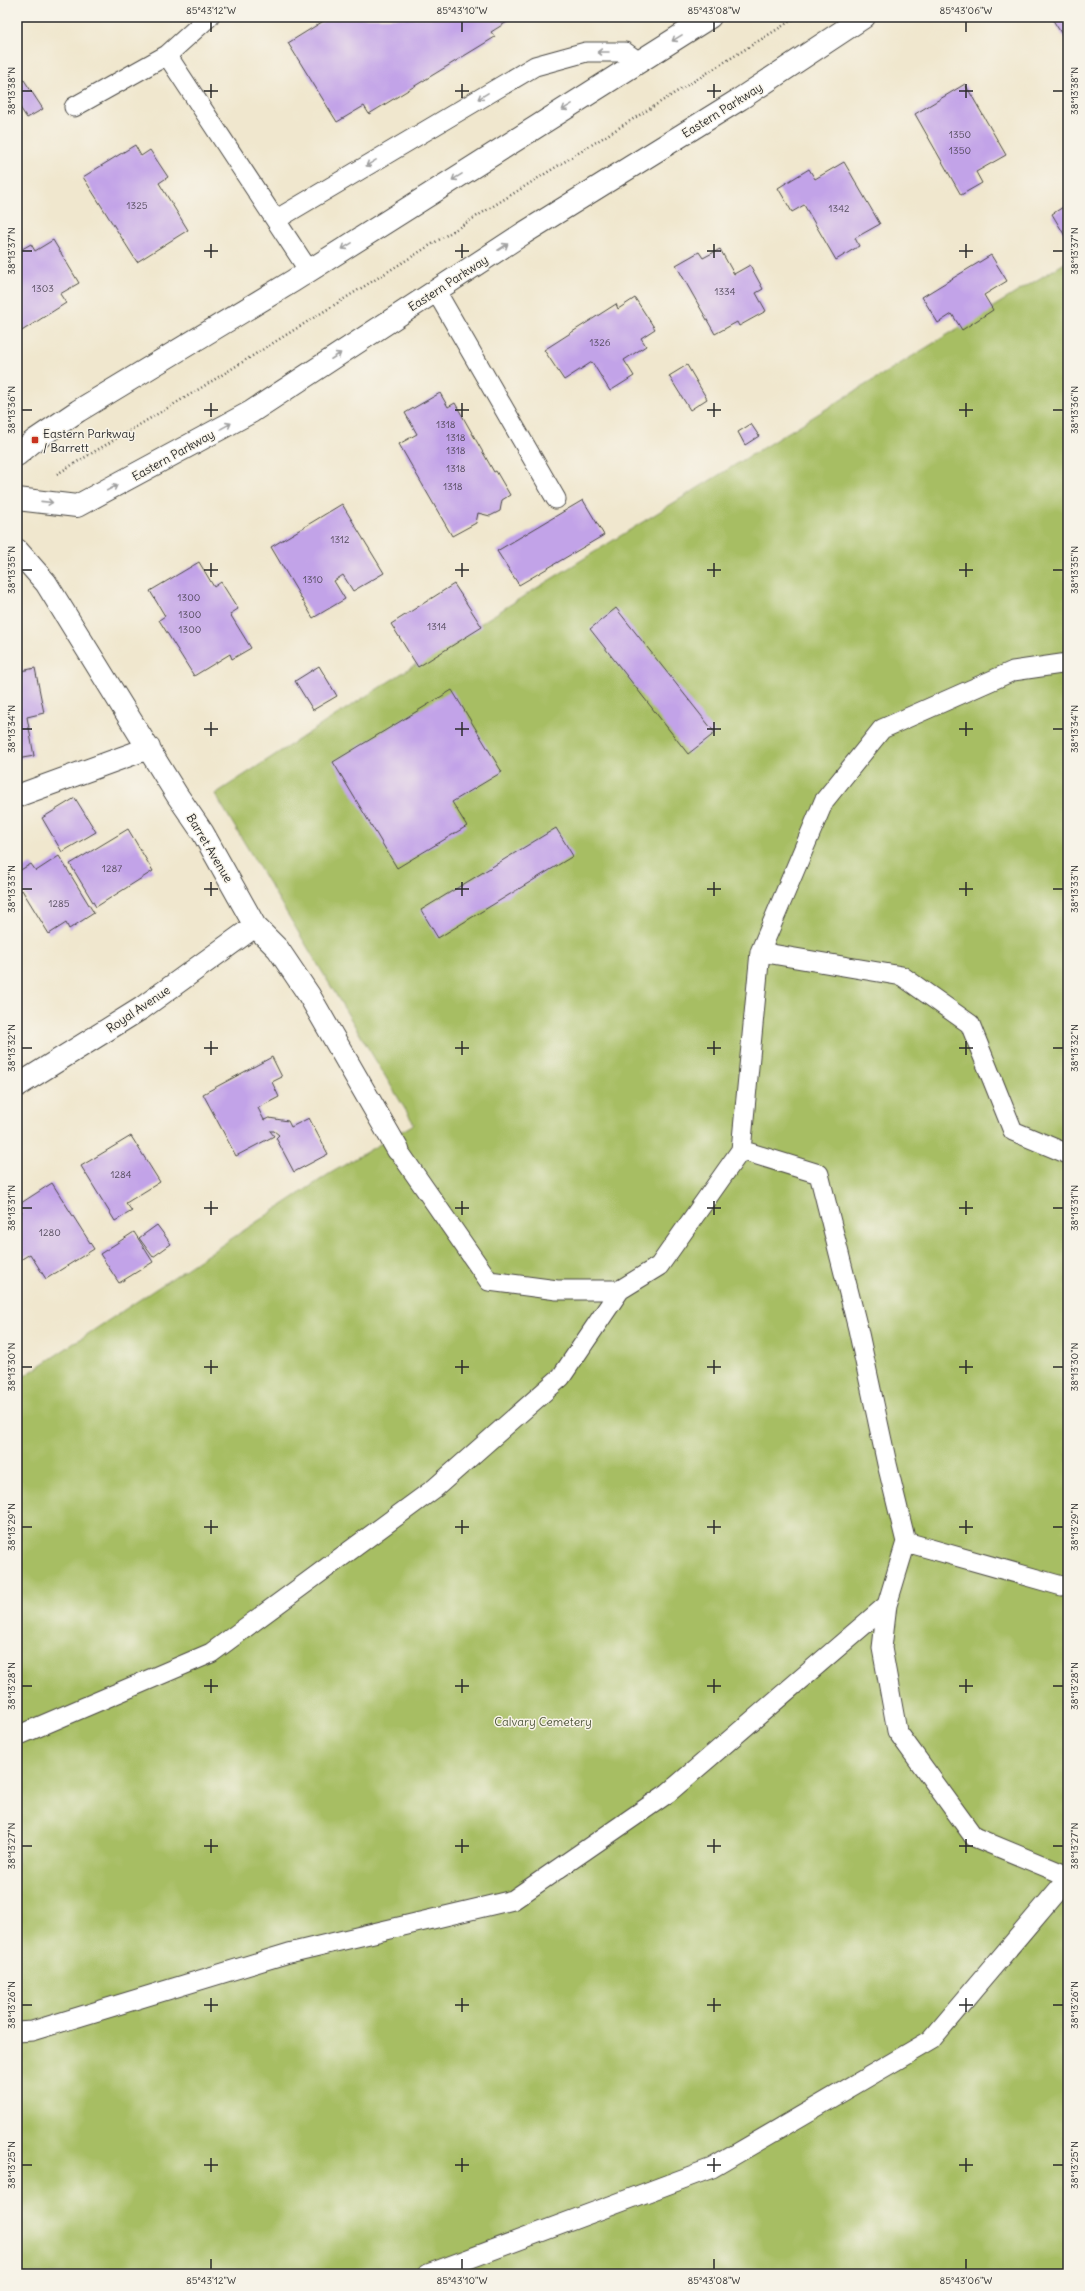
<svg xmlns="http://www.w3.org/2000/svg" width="1085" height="2291" viewBox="0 0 1085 2291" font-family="Delius,sans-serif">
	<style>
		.green { fill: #a7be64; stroke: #697448 }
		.building { fill: #c2a3e8 }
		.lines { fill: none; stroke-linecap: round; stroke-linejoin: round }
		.service-casing { stroke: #494743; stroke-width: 21 }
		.minor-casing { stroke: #494743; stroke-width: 24 }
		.primary-casing { stroke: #494743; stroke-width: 24 }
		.path { stroke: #494743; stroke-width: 2.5; stroke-dasharray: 1 3; stroke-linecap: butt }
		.service { stroke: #fff; stroke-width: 19 }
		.minor { stroke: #fff; stroke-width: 22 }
		.primary { stroke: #fff; stroke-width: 22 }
		.oneway { stroke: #a0a0a0 }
		.ticks { fill: none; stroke: #2b2b2b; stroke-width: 1.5 }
		.poi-dot { fill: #c8321e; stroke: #f7f3e8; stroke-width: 1.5 }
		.labels { text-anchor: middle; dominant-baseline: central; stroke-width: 3; stroke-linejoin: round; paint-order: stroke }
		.number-label { font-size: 10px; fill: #51495a }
		.street-label { font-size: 12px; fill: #2b2b2b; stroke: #f7f3e8 }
		.poi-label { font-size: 12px; fill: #2b2b2b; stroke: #f7f3e8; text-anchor: start }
		.park-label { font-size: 12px; fill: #50573c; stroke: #f7f3e8 }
		.neatline { fill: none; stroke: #2b2b2b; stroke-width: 1.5 }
		.ticks-label { font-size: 10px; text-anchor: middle; fill: #2b2b2b }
	</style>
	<rect width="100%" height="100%" fill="#f7f3e8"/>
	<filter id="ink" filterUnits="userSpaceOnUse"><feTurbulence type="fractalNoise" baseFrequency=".025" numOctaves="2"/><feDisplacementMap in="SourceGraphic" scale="8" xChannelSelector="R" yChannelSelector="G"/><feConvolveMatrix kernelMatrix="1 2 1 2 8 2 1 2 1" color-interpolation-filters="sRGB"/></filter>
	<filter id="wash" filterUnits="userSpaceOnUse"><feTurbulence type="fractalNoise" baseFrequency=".012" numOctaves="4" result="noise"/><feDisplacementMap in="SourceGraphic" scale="16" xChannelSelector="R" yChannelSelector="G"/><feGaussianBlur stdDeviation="0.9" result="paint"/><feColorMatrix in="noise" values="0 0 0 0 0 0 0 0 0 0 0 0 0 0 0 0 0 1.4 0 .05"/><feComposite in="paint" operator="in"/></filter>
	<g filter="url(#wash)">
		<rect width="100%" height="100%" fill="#f0e7ce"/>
		<path class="green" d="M1068 261V2274H17V1381L329 1174 414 1124 215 794C495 610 782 436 1068 261Z"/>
		<g id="blocks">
			<path class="building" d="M330 17 378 18 515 17 491 32 495 37 369 114 364 106 337 122 288 43Z
				M1051 17H1068V44Z
				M24 80 43 109 27 118 17 103V84Z
				M965 84 1006 155 976 172 982 183 961 195 915 114Z
				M135 145 141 156 150 150 168 177 159 183 188 230 137 262 83 177Z
				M844 162 880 224 855 238 859 246 836 260 804 205 792 212 778 188 809 169 815 179Z
				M1068 204V241L1052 214Z
				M53 240 79 283 60 294 66 303 17 334V252L31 244 35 251Z
				M720 249 734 274 750 265 763 289 756 293 766 311 739 326 737 322 715 334 676 265 699 252 703 258Z
				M991 255 1007 281 984 295 993 310 962 330 952 314 938 323 922 297Z
				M635 298 655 329 641 338 646 346 624 360 634 376 610 391 592 362 564 380 544 350 616 304 618 309Z
				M687 365 707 399 690 410 669 376Z
				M440 393 448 407 455 403 494 472 496 471 510 495 502 500 500 511 490 516 478 513 476 523 452 536 399 444 417 434 405 413Z
				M751 424 759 436 745 445 738 432Z
				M583 500 604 535 519 585 497 551Z
				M342 504 384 573 353 591 343 575 334 581 345 599 313 618 271 547Z
				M199 562 214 587 221 582 238 609 230 614 251 648 232 659 230 654 194 676 159 620 165 616 150 591Z
				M454 584 482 627 418 667 391 624Z
				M616 608 715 733 688 754 590 629Z
				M319 666 337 696 313 710 295 681Z
				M35 668 44 713 27 717 34 756 17 759V672Z
				M452 690 502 772 452 802 467 826 397 868 333 762Z
				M75 798 96 832 62 852 42 818Z
				M556 828 573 856 438 938 421 910Z
				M128 829 153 871 96 907 70 864Z
				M59 856 94 913 69 929 66 923 49 934 22 890 17 894V872L31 864 36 871Z
				M272 1057 282 1077 272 1082 279 1097 258 1108 264 1120 269 1118 288 1121 291 1127 309 1118 328 1154 294 1172 276 1138 279 1135 274 1131H270L274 1136 236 1156 203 1094Z
				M131 1136 160 1182 126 1203 132 1211 115 1221 81 1166Z
				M52 1183 94 1249 46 1279 30 1254 17 1262V1216L22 1212 18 1205Z
				M157 1225 171 1244 153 1257 139 1238Z
				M134 1232 153 1262 119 1283 100 1254Z"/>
		</g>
	</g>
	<g filter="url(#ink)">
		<use href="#blocks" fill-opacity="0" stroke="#494743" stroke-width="1"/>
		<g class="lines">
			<defs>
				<path id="service" d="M209 17 167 55 309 271
					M74 107 167 55
					M277 219 535 66 586 52H625L639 62
					M436 291 556 499
					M760 952 902 976 970 1024 1013 1131 1068 1154
					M398 1150 489 1281 557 1290H620L659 1266 741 1150 760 952 824 801 882 729 1013 671 1068 663
					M906 1542 1062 1586 1068 1585
					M887 1605 882 1648 897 1731 974 1837 1068 1876
					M17 1736 211 1653 435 1488 561 1377 620 1290
					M17 2032 32 2031 289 1953 513 1900 668 1793 887 1605 906 1542 887 1464 858 1329 819 1174 741 1150
					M428 2274 712 2168 931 2040 1068 1878"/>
				<path id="minor" d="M17 550 46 583 177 795 203 833 255 926 278 949 309 995 398 1150
					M17 796 149 748
					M17 1086 142 1008 255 926"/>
				<path id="primary" d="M17 455 35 440 78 411 293 281 710 17
					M17 499 77 506 251 412 524 233 740 99 864 17"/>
			</defs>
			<use href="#service" class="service-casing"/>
			<use href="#minor" class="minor-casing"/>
			<use href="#primary" class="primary-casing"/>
			<path class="path" d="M57 474 196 391 797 17"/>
			<use href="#service" class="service"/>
			<use href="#minor" class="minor"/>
			<use href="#primary" class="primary"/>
		</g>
		<defs><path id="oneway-shaft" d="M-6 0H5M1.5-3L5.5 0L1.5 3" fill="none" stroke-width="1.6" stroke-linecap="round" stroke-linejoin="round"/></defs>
		<g class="oneway">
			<use href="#oneway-shaft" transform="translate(677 38) rotate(148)"/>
			<use href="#oneway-shaft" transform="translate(603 52) rotate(180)"/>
			<use href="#oneway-shaft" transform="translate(483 96) rotate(149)"/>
			<use href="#oneway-shaft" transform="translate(567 107) rotate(148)"/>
			<use href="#oneway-shaft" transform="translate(371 163) rotate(149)"/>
			<use href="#oneway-shaft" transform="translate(457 177) rotate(148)"/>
			<use href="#oneway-shaft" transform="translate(347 246) rotate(148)"/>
			<use href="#oneway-shaft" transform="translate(503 247) rotate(-33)"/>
			<use href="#oneway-shaft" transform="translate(336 356) rotate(-33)"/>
			<use href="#oneway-shaft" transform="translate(226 426) rotate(-29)"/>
			<use href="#oneway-shaft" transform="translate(112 488) rotate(-28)"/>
			<use href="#oneway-shaft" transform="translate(47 502) rotate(6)"/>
		</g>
	</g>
	<path class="ticks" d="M211 22V32M462 22V32M714 22V32M966 22V32M211 84V98M462 84V98M714 84V98M966 84V98M22 91H32M204 91H218M455 91H469M707 91H721M959 91H973M1053 91H1063M211 244V258M462 244V258M714 244V258M966 244V258M22 251H32M204 251H218M455 251H469M707 251H721M959 251H973M1053 251H1063M211 403V417M462 403V417M714 403V417M966 403V417M22 410H32M204 410H218M455 410H469M707 410H721M959 410H973M1053 410H1063M211 563V577M462 563V577M714 563V577M966 563V577M22 570H32M204 570H218M455 570H469M707 570H721M959 570H973M1053 570H1063M211 722V736M462 722V736M714 722V736M966 722V736M22 729H32M204 729H218M455 729H469M707 729H721M959 729H973M1053 729H1063M211 882V896M462 882V896M714 882V896M966 882V896M22 889H32M204 889H218M455 889H469M707 889H721M959 889H973M1053 889H1063M211 1041V1055M462 1041V1055M714 1041V1055M966 1041V1055M22 1048H32M204 1048H218M455 1048H469M707 1048H721M959 1048H973M1053 1048H1063M211 1201V1215M462 1201V1215M714 1201V1215M966 1201V1215M22 1208H32M204 1208H218M455 1208H469M707 1208H721M959 1208H973M1053 1208H1063M211 1360V1374M462 1360V1374M714 1360V1374M966 1360V1374M22 1367H32M204 1367H218M455 1367H469M707 1367H721M959 1367H973M1053 1367H1063M211 1520V1534M462 1520V1534M714 1520V1534M966 1520V1534M22 1527H32M204 1527H218M455 1527H469M707 1527H721M959 1527H973M1053 1527H1063M211 1679V1693M462 1679V1693M714 1679V1693M966 1679V1693M22 1686H32M204 1686H218M455 1686H469M707 1686H721M959 1686H973M1053 1686H1063M211 1839V1853M462 1839V1853M714 1839V1853M966 1839V1853M22 1846H32M204 1846H218M455 1846H469M707 1846H721M959 1846H973M1053 1846H1063M211 1998V2012M462 1998V2012M714 1998V2012M966 1998V2012M22 2005H32M204 2005H218M455 2005H469M707 2005H721M959 2005H973M1053 2005H1063M211 2158V2172M462 2158V2172M714 2158V2172M966 2158V2172M22 2165H32M204 2165H218M455 2165H469M707 2165H721M959 2165H973M1053 2165H1063M211 2259V2269M462 2259V2269M714 2259V2269M966 2259V2269"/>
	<rect class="poi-dot" x="31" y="436" width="8" height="8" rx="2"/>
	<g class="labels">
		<g class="number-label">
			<text x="960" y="134">1350</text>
			<text x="960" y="150">1350</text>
			<text x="137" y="205">1325</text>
			<text x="839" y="208">1342</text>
			<text x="43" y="288">1303</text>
			<text x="725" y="291">1334</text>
			<text x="600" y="342">1326</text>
			<text x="446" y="424">1318</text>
			<text x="456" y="437">1318</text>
			<text x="456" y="450">1318</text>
			<text x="456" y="468">1318</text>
			<text x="453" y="486">1318</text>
			<text x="340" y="539">1312</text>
			<text x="313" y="579">1310</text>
			<text x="189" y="597">1300</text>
			<text x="190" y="614">1300</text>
			<text x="437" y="626">1314</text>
			<text x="190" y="629">1300</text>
			<text x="112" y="868">1287</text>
			<text x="59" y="903">1285</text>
			<text x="121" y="1174">1284</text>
			<text x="50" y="1232">1280</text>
		</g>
		<g class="street-label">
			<text transform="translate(722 110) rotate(-32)">Eastern Parkway</text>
			<text transform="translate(448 283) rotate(-33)">Eastern Parkway</text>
			<text transform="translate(173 455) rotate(-29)">Eastern Parkway</text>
			<text transform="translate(210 848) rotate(59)">Barret Avenue</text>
			<text transform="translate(138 1009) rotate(-34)">Royal Avenue</text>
		</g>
		<g class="poi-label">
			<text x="43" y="433">Eastern Parkway<tspan x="43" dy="14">/ Barrett</tspan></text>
		</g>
		<g class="park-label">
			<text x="543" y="1721">Calvary Cemetery</text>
		</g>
	</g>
	<rect width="1085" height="2291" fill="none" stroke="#f7f3e8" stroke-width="44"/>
	<rect x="22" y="22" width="1041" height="2247" class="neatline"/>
	<g class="ticks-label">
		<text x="211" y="14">85°43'12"W</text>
		<text x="462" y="14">85°43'10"W</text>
		<text x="714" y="14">85°43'08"W</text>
		<text x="966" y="14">85°43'06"W</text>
		<text transform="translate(11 91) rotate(-90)" y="4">38°13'38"N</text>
		<text transform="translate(1074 91) rotate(-90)" y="4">38°13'38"N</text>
		<text transform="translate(11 251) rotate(-90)" y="4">38°13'37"N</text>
		<text transform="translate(1074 251) rotate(-90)" y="4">38°13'37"N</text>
		<text transform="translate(11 410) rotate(-90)" y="4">38°13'36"N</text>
		<text transform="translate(1074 410) rotate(-90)" y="4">38°13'36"N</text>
		<text transform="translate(11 570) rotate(-90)" y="4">38°13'35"N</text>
		<text transform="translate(1074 570) rotate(-90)" y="4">38°13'35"N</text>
		<text transform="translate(11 729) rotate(-90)" y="4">38°13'34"N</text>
		<text transform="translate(1074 729) rotate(-90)" y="4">38°13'34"N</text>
		<text transform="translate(11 889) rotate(-90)" y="4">38°13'33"N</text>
		<text transform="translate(1074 889) rotate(-90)" y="4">38°13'33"N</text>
		<text transform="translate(11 1048) rotate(-90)" y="4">38°13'32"N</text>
		<text transform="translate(1074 1048) rotate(-90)" y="4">38°13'32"N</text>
		<text transform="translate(11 1208) rotate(-90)" y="4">38°13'31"N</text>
		<text transform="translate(1074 1208) rotate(-90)" y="4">38°13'31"N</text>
		<text transform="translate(11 1367) rotate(-90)" y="4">38°13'30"N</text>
		<text transform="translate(1074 1367) rotate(-90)" y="4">38°13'30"N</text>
		<text transform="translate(11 1527) rotate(-90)" y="4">38°13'29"N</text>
		<text transform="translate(1074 1527) rotate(-90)" y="4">38°13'29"N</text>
		<text transform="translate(11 1686) rotate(-90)" y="4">38°13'28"N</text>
		<text transform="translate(1074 1686) rotate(-90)" y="4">38°13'28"N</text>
		<text transform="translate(11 1846) rotate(-90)" y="4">38°13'27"N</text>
		<text transform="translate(1074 1846) rotate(-90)" y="4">38°13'27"N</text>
		<text transform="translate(11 2005) rotate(-90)" y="4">38°13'26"N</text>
		<text transform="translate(1074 2005) rotate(-90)" y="4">38°13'26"N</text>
		<text transform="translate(11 2165) rotate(-90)" y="4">38°13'25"N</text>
		<text transform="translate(1074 2165) rotate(-90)" y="4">38°13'25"N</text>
		<text x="211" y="2284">85°43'12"W</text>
		<text x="462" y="2284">85°43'10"W</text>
		<text x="714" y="2284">85°43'08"W</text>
		<text x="966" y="2284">85°43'06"W</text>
	</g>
</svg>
